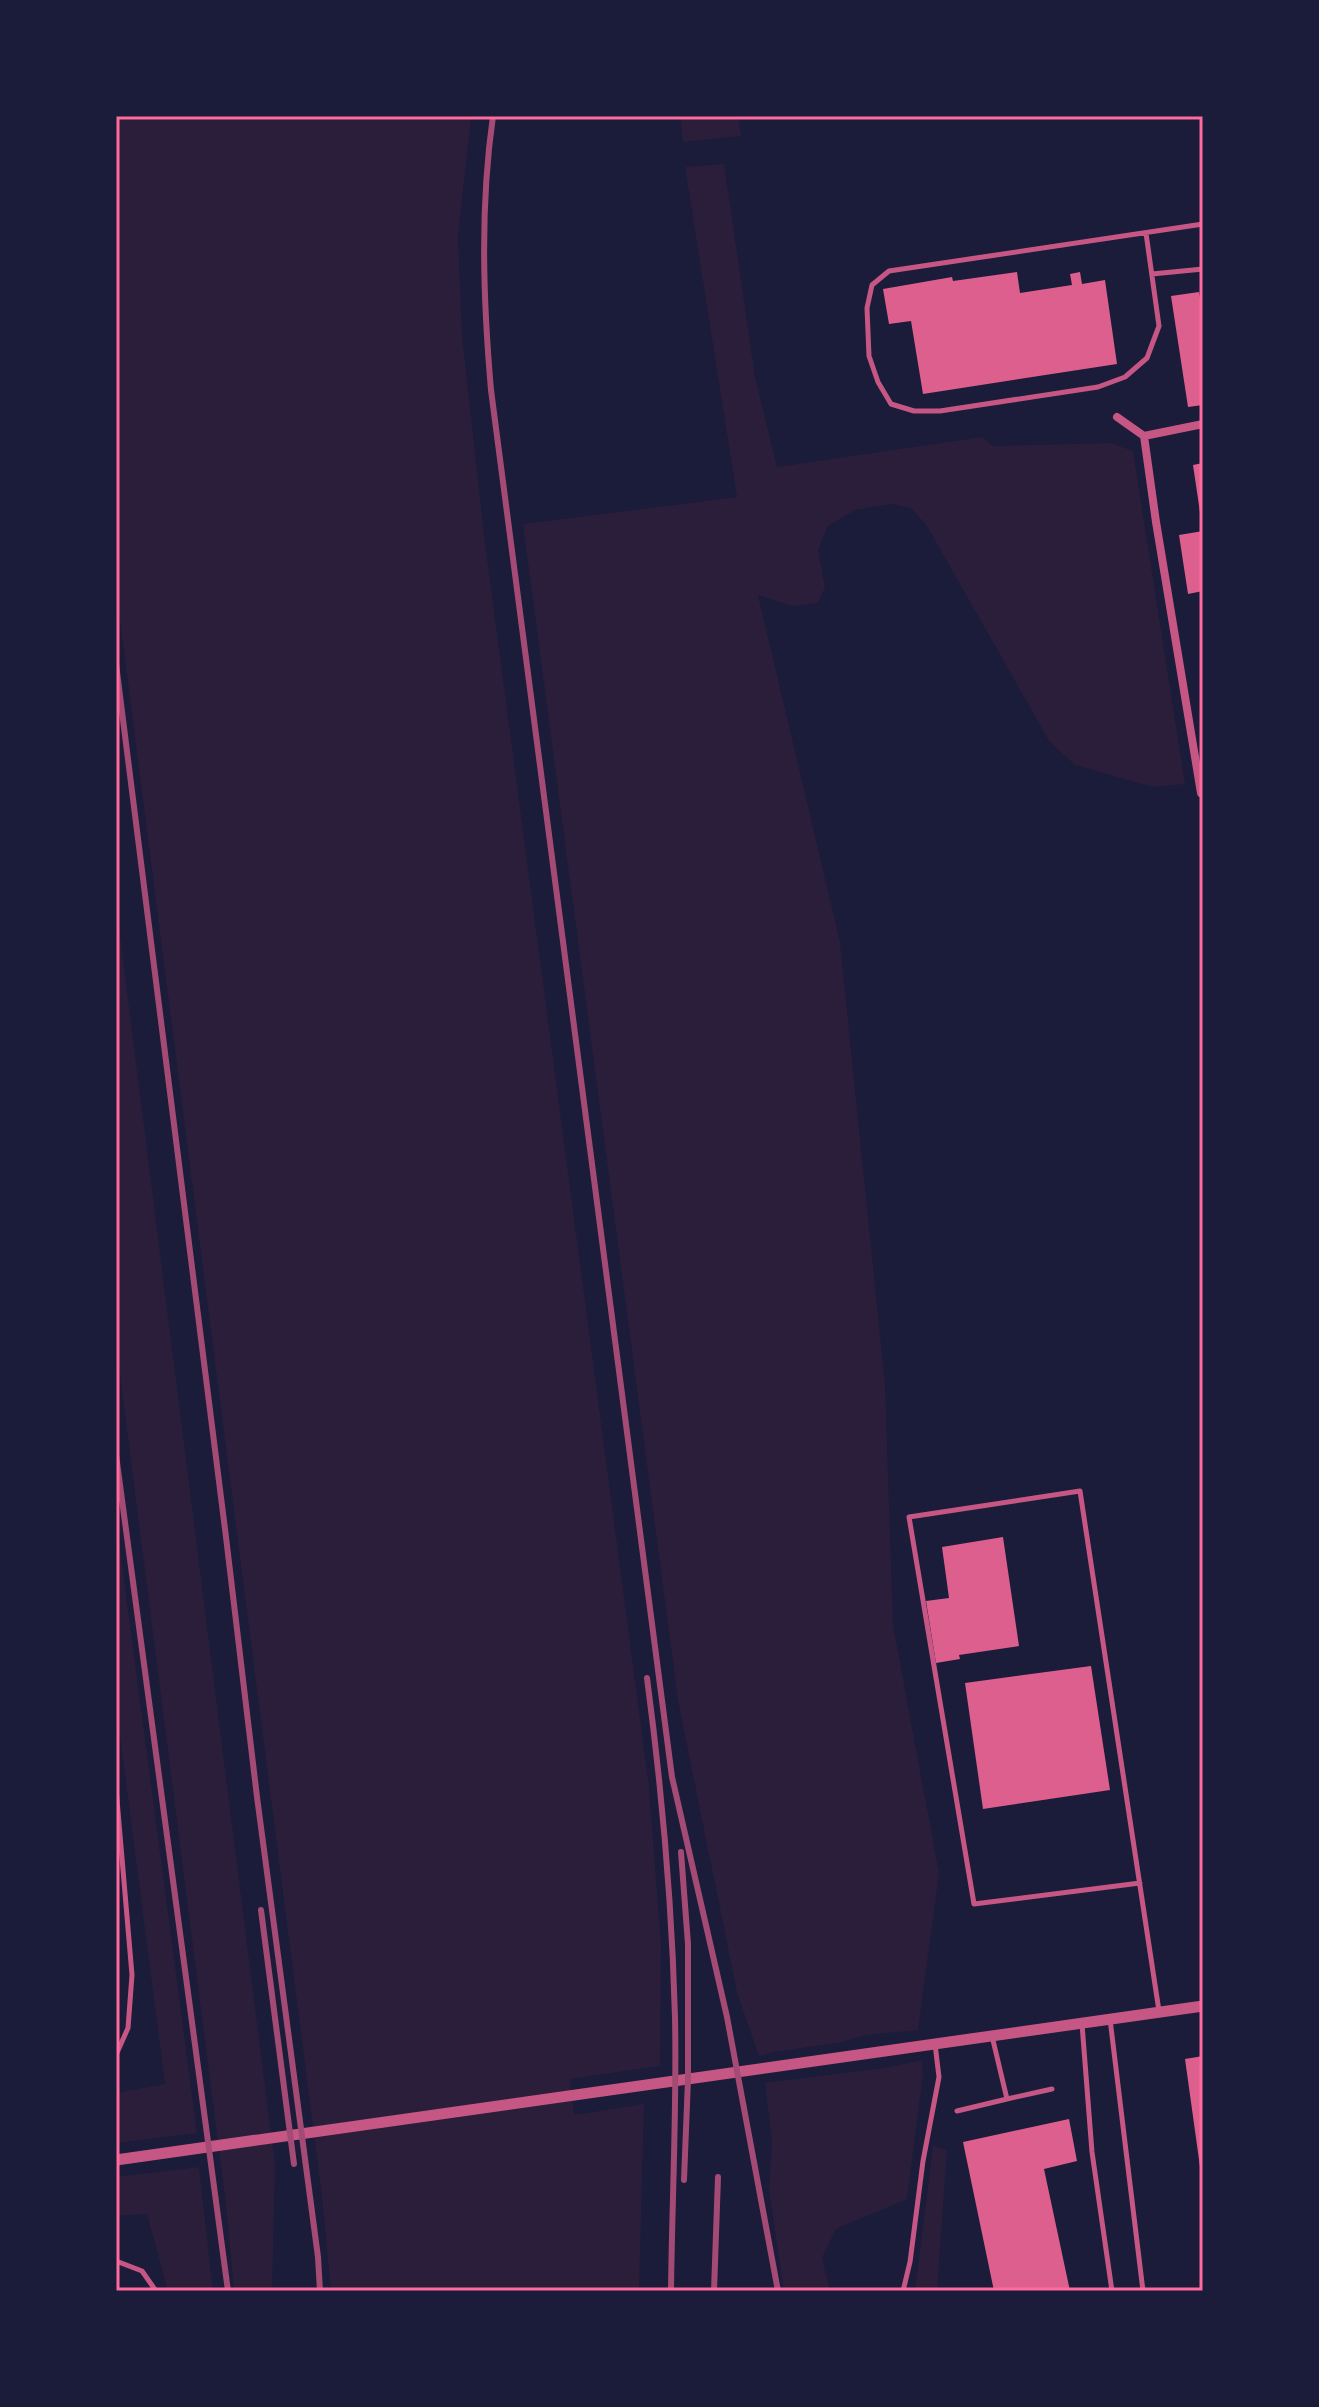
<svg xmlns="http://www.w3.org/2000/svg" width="1319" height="2407" viewBox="0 0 1319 2407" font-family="'Noto Sans',sans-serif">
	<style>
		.green { fill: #2a1e3b }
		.building { fill: #dd5f8e }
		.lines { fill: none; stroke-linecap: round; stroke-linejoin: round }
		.service { stroke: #c65784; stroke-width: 5 }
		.minor { stroke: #c65784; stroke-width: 8 }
		.tertiary { stroke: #c65784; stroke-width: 11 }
		.rail { stroke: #a44b75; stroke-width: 6 }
		.neatline { fill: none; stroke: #ff6b9d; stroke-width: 3 }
	</style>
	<rect width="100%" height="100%" fill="#1b1b3a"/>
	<path class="green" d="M116 116H471L458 237 462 335 484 535 649 1787 661 1945 660 2066 570 2079 574 2115 644 2104 639 2291H331L322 2197 116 589Z
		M680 116H738L741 136 683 142Z
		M724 164 755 377 777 467 982 437 993 446 1111 443 1133 451 1185 784 1153 787 1075 765 1049 741 927 526 911 508 891 504 855 510 828 526 818 550 825 587 818 603 792 606 758 595 840 942 885 1385 893 1625 939 1873 918 2030 867 2035 837 2043 774 2052 759 2056 737 1993 678 1700 523 524 737 497 685 167Z
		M116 904 275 2166 272 2291H234L226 2205 116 1344Z
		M116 1519 197 2133 116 2143V2093L165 2084 116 1705Z
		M922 2060 923 2074 907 2199 836 2229 822 2258 830 2291H784L769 2191 772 2141 765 2083 885 2068Z
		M933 2146 947 2150 937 2291H915Z
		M199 2167 213 2291H168L147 2214 116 2216V2177Z"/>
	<path class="building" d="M1017 272 1020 293 1072 285 1070 274 1080 272 1082 284 1105 280 1117 364 923 394 911 321 889 324 883 289 952 277 953 281Z
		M1199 292 1203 315V405L1188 407 1171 296Z
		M1203 463V519H1201L1193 465Z
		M1203 531V591L1188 594 1179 535Z
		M1003 1537 1019 1646 959 1655 960 1659 936 1663 926 1601 949 1598 942 1547Z
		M1091 1666 1110 1790 983 1809 965 1683Z
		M1203 2056V2174H1201L1185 2059Z
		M1069 2119 1077 2161 1044 2169 1070 2291H994L963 2142Z"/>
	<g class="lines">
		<path class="service" d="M1146 233 1159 326 1147 358 1125 377 1098 387 940 411H914L891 404 878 382 869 356 867 308 872 285 889 271 1203 224
			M1152 274 1203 269
			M116 1788 132 1975 128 2028 116 2055
			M1140 1883 974 1904 909 1517 1080 1491 1159 2011
			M1110 2019 1143 2291
			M1082 2024 1092 2152 1112 2291
			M992 2036 1007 2099 1052 2089
			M957 2111 1007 2099
			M116 2261 142 2271 156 2291
			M903 2291 910 2262 923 2161 939 2077 935 2044"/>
		<path class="minor" d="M1117 417 1144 436 1203 424
			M1144 436 1156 522 1201 793"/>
		<path class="tertiary" d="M116 2160 1203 2006"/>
		<path class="rail" d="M493 116C480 207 483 298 491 390L672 1777 727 2017 778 2291
			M116 664 226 1537 257 1797 318 2257 320 2291
			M116 1455 228 2291
			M647 1678C662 1791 672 1904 675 2017 677 2108 672 2200 671 2291
			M681 1852 688 1944V2079L684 2180
			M261 1910 294 2164
			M714 2291 718 2177"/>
	</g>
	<rect width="1319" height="2407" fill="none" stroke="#1b1b3a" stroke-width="236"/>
	<rect x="118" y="118" width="1083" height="2171" class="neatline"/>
</svg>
